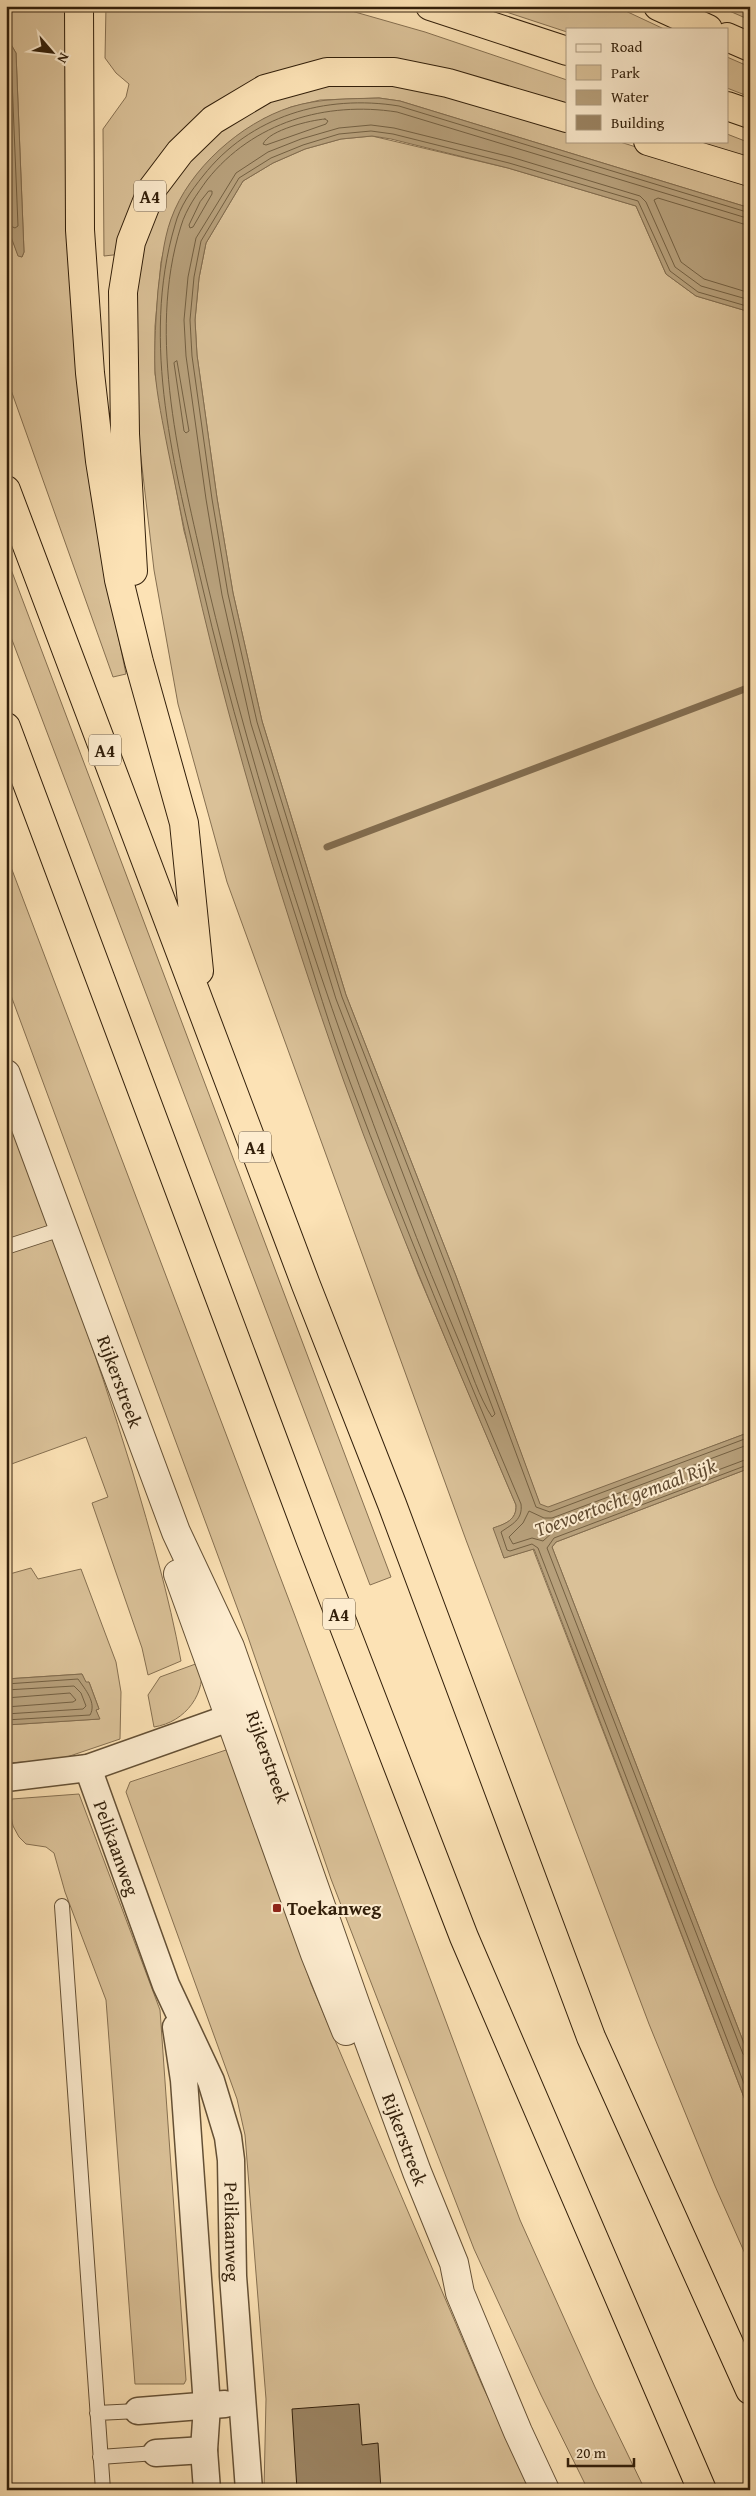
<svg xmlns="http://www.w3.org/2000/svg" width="756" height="2496" viewBox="0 0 756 2496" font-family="'Gentium Book Plus',serif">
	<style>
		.green { fill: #dac198; stroke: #867051 }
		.water { fill: #b7a07b; stroke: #826c4e }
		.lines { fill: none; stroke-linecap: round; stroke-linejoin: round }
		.shore { stroke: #746042; stroke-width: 1 }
		.stream { stroke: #826c4e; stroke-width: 7 }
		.building { fill: #9b8463; stroke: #321f0a }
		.service-casing { stroke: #645035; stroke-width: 16 }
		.minor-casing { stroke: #645035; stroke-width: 29 }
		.tertiary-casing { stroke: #645035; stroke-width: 30 }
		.motorway-casing { stroke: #321f0a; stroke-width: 30 }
		.service { stroke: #fdeccf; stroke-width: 14 }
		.minor { stroke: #fdeccf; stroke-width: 26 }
		.tertiary { stroke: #fdeccf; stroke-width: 28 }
		.motorway { stroke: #fce2b5; stroke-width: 28 }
		.poi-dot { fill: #8f2418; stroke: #fdeccf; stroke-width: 2 }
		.labels { text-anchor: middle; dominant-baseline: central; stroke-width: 4; stroke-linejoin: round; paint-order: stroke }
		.shield { fill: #fdeccf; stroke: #6f5c45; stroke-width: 1 }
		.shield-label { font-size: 18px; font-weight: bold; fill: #321f0a }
		.street-label { font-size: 19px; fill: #321f0a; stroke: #fdeccf }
		.poi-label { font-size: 19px; font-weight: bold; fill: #321f0a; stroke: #fdeccf; text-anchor: start }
		.water-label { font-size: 20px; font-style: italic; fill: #614c32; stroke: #fdeccf }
	</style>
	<rect width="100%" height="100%" fill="#fce2b5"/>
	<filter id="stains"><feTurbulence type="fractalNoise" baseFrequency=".004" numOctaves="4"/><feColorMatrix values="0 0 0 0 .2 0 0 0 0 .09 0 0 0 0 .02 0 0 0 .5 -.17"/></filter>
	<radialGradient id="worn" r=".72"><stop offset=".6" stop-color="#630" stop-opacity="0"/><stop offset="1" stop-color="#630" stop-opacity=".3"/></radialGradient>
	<path class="green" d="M6 6H66L107 581 126 674 113 677 6 376V223L18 255 22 257 24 252 16 53 6 36Z
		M106 6H334L425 32 567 80V111L390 65 209 114 122 254 104 256 103 129 126 97 129 84 116 73 105 58Z
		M488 6H615L664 29H567V32Z
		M718 6H749L750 20Z
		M727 57 750 67V97L727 88Z
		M330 79 392 80 567 126V141H617L750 183V208L400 101 379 98 320 100 291 107 263 119 171 220 161 262 155 326V374L184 531 315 993 344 1080 418 1274 516 1505C517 1520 505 1524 494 1528L504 1558 533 1549 750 2113V2265L715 2186 649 2024 466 1540 227 882 178 704 154 570 139 441 130 292 160 193 186 158 268 95Z
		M727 134 750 143V167L665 141H727Z
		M372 136 508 168 636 206 666 274 696 296 750 312V1432L548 1508 540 1505 456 1276 346 995 262 721 233 593 217 498 197 355 195 320 199 278 206 243 243 181 273 163 305 149 341 139Z
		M6 556 391 1577 370 1585 6 624Z
		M6 854 295 1616 520 2220 595 2387 645 2490H588L541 2395 474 2249 331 1879 248 1637 6 982Z
		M6 1113C52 1231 95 1349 132 1470 151 1534 169 1596 181 1661L148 1675 142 1648 92 1503 108 1497 86 1437 6 1466Z
		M750 1468V2059L552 1547 556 1542Z
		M31 1568 38 1579 81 1569 116 1662 121 1692 120 1739 58 1760 6 1763V1725L99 1719 96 1710 99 1709 89 1682 86 1683 82 1674 6 1679V1575Z
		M201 1662C207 1693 186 1722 154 1727L148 1695 160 1677Z
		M235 1747 311 1984 482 2385 532 2490H264L266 2399 245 2135 237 2099 126 1792 130 1782Z
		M79 1794 160 2010 186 2380 184 2384H135L106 2000 65 1892 54 1853 46 1847 26 1844 19 1837 13 1826 10 1811 12 1799Z"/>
	<path class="water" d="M6 36 16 53 24 252 22 257 18 256 6 223Z
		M379 98 400 101 750 208V312L696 296 666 274 636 206 508 168 391 139 372 136 341 139 305 149 273 163 243 181 206 243 199 278 195 320 197 355 217 498 233 593 262 721 346 995 456 1276 540 1504 548 1507 750 1432V1468L556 1542 552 1547 750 2059V2113L534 1549 504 1558 493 1528C505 1524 517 1520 516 1505 456 1364 395 1224 343 1079 285 915 234 747 195 577 185 535 177 493 168 450 163 424 157 397 155 371 154 344 156 317 158 290 161 267 163 241 171 219 189 169 241 123 291 107 320 98 350 99 379 98Z
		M82 1674 86 1682H89L99 1709 96 1710 100 1719 6 1725V1679Z"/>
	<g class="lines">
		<path class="shore" d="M6 44 11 55 18 226 15 228 6 224
			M6 91 11 215 6 217
			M325 119 328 121 326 124 266 145 263 144C269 130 311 120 325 119Z
			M209 191H212V194L193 227 190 228 189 225 200 202Z
			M750 213 399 106C325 94 250 116 203 176 191 191 180 206 175 225 140 343 175 469 202 585 228 698 261 809 297 920 314 974 330 1029 350 1082 403 1224 462 1364 521 1504 523 1520 512 1524 501 1532L507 1550 510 1551 532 1544 538 1548 750 2099
			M750 219 397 112C326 101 253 122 207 180 197 194 186 209 181 226 146 337 181 467 206 578 256 790 324 997 402 1200 421 1250 441 1299 462 1348 471 1371 479 1397 492 1417L495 1414 336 999 251 724 222 595 206 499 186 356 184 320 188 277 196 238 236 173 268 152 301 139 339 128 371 125 394 128 511 157 640 196 646 202 675 267 701 286 750 300
			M750 226 658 198 654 200 681 262 704 279 750 293
			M750 307 698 292 670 271 638 201 509 163 393 134 371 131 339 134 303 145 271 158 239 178 201 241 194 277 190 320 192 356 212 499 228 594 257 722 342 997 451 1278 536 1507 550 1512 750 1437
			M177 361 189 431 186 433 184 431 174 363Z
			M750 1444 552 1518H544L529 1511 523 1523 509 1537 513 1544 532 1538 543 1541 553 1532 750 1458
			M750 1464 554 1538 547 1548 743 2054 750 2058
			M6 1684 78 1679C85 1689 97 1703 90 1715L6 1720
			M6 1690 74 1686 81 1693 86 1706 83 1709 6 1714
			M6 1698 70 1693 76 1700 73 1702 6 1707"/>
		<path class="stream" d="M327 847 750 687"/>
	</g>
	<path class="building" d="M359 2404 362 2445 378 2443 381 2490H297L292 2409Z"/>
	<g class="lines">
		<defs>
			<path id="service" d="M6 1247 52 1232
				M62 1906 103 2490
				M97 2413 138 2411
				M100 2457 156 2453"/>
			<g id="minor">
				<path id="s1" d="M88 1768 166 1985 211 2081 228 2137 231 2160 233 2276 249 2490"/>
				<path d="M6 1778 88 1768 229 1718"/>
				<path d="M176 2027 184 2080 207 2406 204 2450 207 2490"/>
				<path d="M138 2411 225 2404"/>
				<path d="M156 2453 204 2450"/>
			</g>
			<g id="tertiary">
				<path id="s2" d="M6 1074 176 1532 230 1647 356 2006 417 2172 454 2263 460 2293 518 2432 545 2490"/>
				<path d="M178 1574 315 1954 346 2031"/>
			</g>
			<path id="motorway" d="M79 6 80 230 90 373 100 461 119 580 139 662 184 823 199 971
				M430 6 567 51
				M658 6 708 29
				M727 37 750 47
				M727 106 750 114
				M648 141 750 172
				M6 490 306 1285 392 1504 591 2037 750 2390
				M133 571 125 434 123 292 131 242 152 189 180 152 213 120 265 89 327 72H394L448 83 567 118
				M6 727 311 1541 464 1937 702 2490"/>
		</defs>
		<use href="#service" class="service-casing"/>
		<use href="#minor" class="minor-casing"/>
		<use href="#tertiary" class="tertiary-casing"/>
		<use href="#motorway" class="motorway-casing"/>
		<use href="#service" class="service"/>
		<use href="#minor" class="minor"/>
		<use href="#tertiary" class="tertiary"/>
		<use href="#motorway" class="motorway"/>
	</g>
	<rect class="poi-dot" x="272" y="1903" width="10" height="10" rx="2.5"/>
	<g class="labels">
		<g class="shield">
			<rect x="134" y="180.5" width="32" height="31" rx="4"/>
			<rect x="89" y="734.5" width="32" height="31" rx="4"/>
			<rect x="239" y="1131.5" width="32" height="31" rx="4"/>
			<rect x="323" y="1598.5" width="32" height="31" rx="4"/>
		</g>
		<g class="shield-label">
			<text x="150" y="196">A4</text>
			<text x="105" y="750">A4</text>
			<text x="255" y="1147">A4</text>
			<text x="339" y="1614">A4</text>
		</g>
		<g class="street-label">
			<text stroke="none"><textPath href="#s2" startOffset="328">Rijkerstreek</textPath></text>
			<text stroke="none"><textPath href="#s2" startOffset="732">Rijkerstreek</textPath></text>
			<text stroke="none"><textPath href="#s1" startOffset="85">Pelikaanweg</textPath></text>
			<text stroke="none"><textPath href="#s2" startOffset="1138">Rijkerstreek</textPath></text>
			<text stroke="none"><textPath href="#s1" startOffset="490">Pelikaanweg</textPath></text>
		</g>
		<g class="poi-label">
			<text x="287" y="1908">Toekanweg</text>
		</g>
		<g class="water-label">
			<text transform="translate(625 1497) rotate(-20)">Toevoertocht gemaal Rijk</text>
		</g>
	</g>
	<rect width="756" height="2496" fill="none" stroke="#fce2b5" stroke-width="25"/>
	<rect x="8" y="8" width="741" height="2481" fill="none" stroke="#321f0a" stroke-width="2.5"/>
	<rect x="12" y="12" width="731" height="2471" fill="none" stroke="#321f0a"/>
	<rect x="566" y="28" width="162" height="115" fill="#fdeccf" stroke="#ac9a80"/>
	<rect x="576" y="44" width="25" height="8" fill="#fdeccf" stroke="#ac9a80"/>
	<text x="611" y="52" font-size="15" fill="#321f0a">Road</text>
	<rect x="576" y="65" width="25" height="15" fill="#dac198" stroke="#ac9a80"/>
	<text x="611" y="78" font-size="15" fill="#321f0a">Park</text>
	<rect x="576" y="90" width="25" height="15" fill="#b7a07b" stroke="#ac9a80"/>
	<text x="611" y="102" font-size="15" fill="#321f0a">Water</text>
	<rect x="576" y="115" width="25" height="15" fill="#9b8463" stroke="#ac9a80"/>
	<text x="611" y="128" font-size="15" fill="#321f0a">Building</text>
	<g transform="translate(52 52) rotate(118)" stroke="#fdeccf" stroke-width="4" paint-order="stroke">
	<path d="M0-4L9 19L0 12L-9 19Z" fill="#321f0a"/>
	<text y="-8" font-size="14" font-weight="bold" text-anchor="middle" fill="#321f0a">N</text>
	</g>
	<path d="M568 2458v8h66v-8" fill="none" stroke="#321f0a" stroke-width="2.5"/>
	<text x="576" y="2458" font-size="15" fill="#321f0a" stroke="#fdeccf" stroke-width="4" paint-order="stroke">20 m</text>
	<rect width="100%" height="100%" filter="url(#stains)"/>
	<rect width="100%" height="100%" fill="url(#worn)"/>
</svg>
